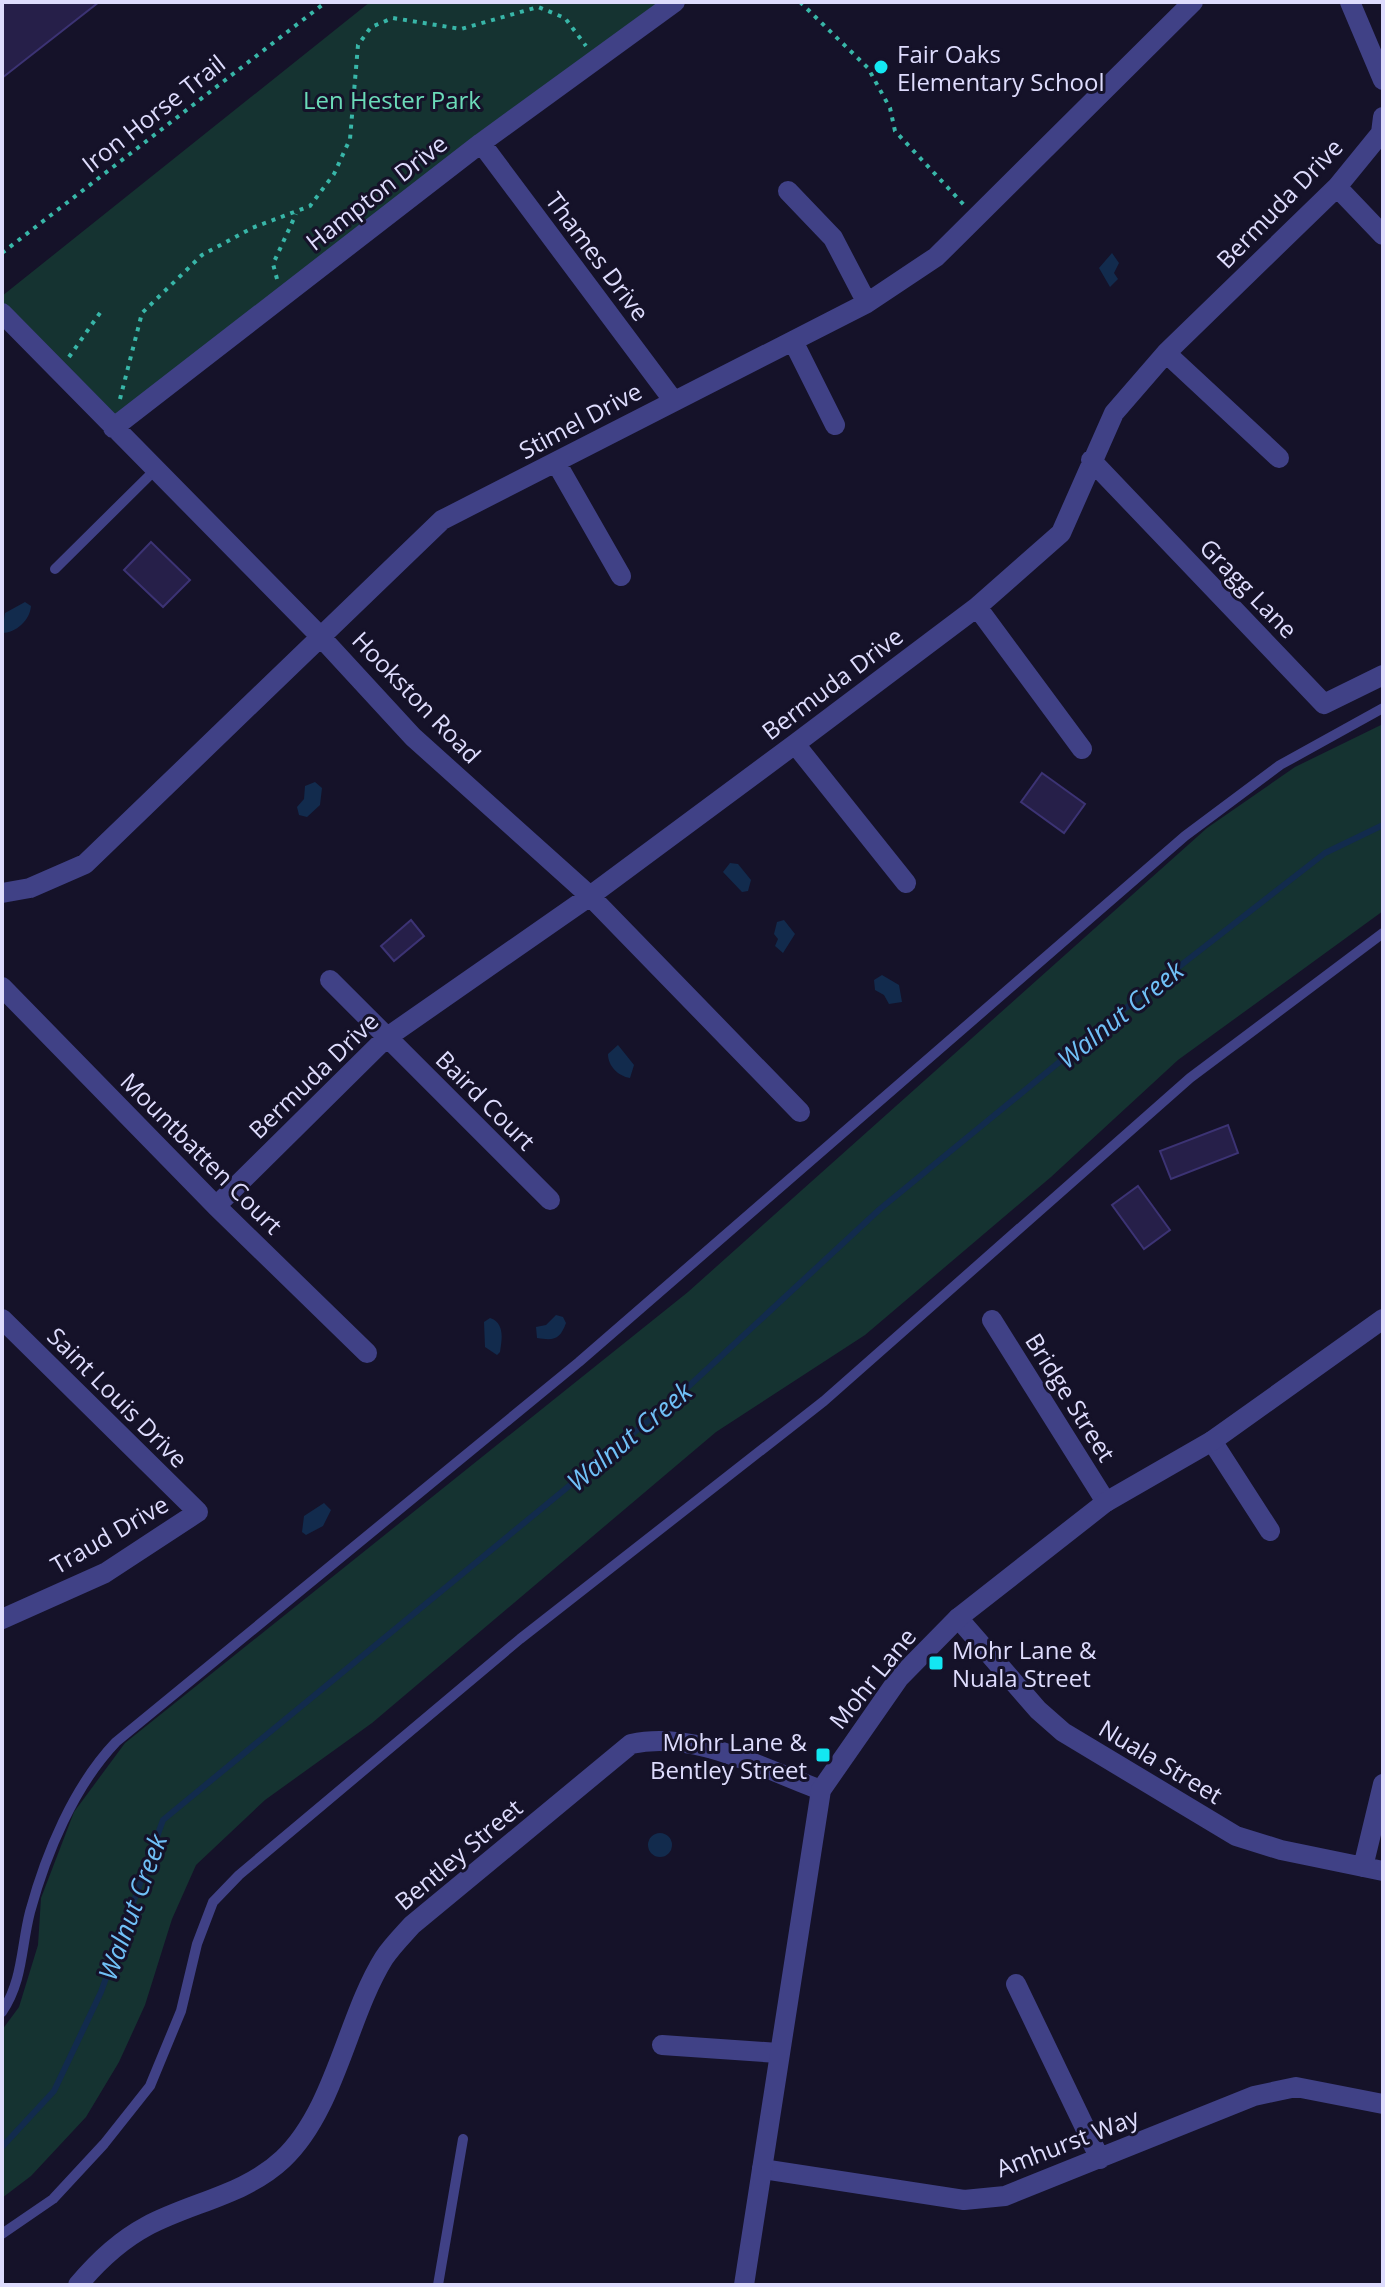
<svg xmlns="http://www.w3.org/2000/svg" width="1385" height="2287" viewBox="0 0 1385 2287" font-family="'Open Sans',sans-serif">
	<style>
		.green { fill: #153331 }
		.water { fill: #122b4d }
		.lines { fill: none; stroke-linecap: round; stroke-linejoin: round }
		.stream { stroke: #122b4d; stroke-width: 6 }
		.building { fill: #261f49; stroke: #3c3374; stroke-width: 2 }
		.path { stroke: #38b6a8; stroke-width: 4; stroke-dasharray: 4 6; stroke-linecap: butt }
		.service { stroke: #404186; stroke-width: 10 }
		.minor { stroke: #404186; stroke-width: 20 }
		.tertiary { stroke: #404186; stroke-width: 20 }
		.poi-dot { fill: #13e7f2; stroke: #151229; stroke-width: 3 }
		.labels { text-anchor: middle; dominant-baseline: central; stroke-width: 6; stroke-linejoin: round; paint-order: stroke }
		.poi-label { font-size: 24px; fill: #dedcfd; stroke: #151229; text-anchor: start }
		.park-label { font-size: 24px; fill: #6bdbb9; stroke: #151229 }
		.street-label { font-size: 24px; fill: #dedcfd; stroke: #151229 }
		.water-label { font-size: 26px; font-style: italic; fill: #70c0f7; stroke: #151229 }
	</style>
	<rect width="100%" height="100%" fill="#151229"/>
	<path class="green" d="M370 2H676L113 428 2 313V296Z
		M1383 724V911L1178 1060 1051 1177 865 1335 716 1432 372 1723 265 1800 196 1865 172 1919 145 2005 119 2062 86 2117 31 2176 2 2198V2030L19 2007 38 1945 41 1898 74 1812 125 1743 688 1292 1207 828 1295 767Z"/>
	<path class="water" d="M1112 253 1119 263 1114 273 1118 279 1110 287 1099 268Z
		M25 602 31 606C30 620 16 633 2 633L5 613Z
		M315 782 322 788 320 805 307 817 299 815 297 807 304 799 305 786Z
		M730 863 738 864 751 880 748 891 742 892 723 872Z
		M784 920 795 934 783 953 775 946 778 939 774 934 777 922Z
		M882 975 899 985 902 1002 889 1004 884 995 875 990 874 980Z
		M618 1045 634 1065 630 1078C618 1076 608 1066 608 1054Z
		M556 1315 563 1317 566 1323C560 1339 555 1341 537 1338L536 1327 546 1325Z
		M490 1318C505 1323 502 1339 500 1352L497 1355 485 1347 484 1322Z
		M324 1503 331 1510 323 1526 306 1535 302 1532 304 1516Z
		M648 1845a12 12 0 1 1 24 0a12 12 0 1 1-24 0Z"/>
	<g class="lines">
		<path class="stream" d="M2 2147 54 2091 101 1992 163 1820 676 1398 880 1209 1113 1018 1325 853 1383 825"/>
	</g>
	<path class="building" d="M2 2H99L2 78Z
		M151 542 190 580 163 607 124 570Z
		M1042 773 1085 804 1064 833 1021 802Z
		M411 920 424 936 394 961 381 946Z
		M1228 1125 1238 1153 1171 1179 1160 1151Z
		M1138 1186 1170 1230 1144 1249 1112 1205Z"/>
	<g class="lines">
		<path class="path" d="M800 2 868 68 890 108 895 131 964 205
			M2 253 326 2
			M277 279 273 264 296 214
			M69 357 102 310
			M120 399 142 313 202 255 252 228 310 206 334 174 350 139 358 45 371 27 393 18 461 29 538 7 565 18 586 46"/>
		<path class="service" d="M55 569 154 471
			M2 2012C23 1981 21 1947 30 1912 46 1853 74 1786 116 1742L579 1362 1185 836 1280 765 1383 708
			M2 2234 53 2199 104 2144 150 2086 181 2011 197 1944 213 1902 239 1875 520 1639 824 1401 1190 1078 1383 933
			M438 2285 463 2139"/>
		<path class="minor" d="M1350 2 1383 80
			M481 143 673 400
			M1337 187 1383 235
			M788 191 833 238 867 303
			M2 313 319 635 413 737 590 896 800 1112
			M793 341 835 425
			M1166 353 1279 458
			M113 428 481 143 675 2
			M1091 460 1324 704 1383 675
			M557 464 621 576
			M977 607 1082 749
			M795 744 906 883
			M2 893 30 888 85 864 442 520 867 303 936 257 1193 2
			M330 980 550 1200
			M2 987 216 1206 367 1353
			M216 1206 386 1038 590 896 795 744 977 607 1061 533 1114 413 1166 353 1337 187 1381 133 1383 117
			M2 1319 198 1512 105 1573 2 1619
			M992 1320 1106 1502
			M1212 1441 1270 1531
			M958 1618 1038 1710 1063 1732 1236 1836 1281 1850 1383 1871
			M1363 1867 1383 1784
			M1016 1984 1100 2159
			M662 2045 778 2053
			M762 2169 964 2200 1005 2196 1254 2096 1296 2087 1383 2104
			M78 2285C98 2261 119 2241 147 2226 192 2202 245 2195 283 2159 335 2110 347 2017 384 1958 392 1946 403 1935 412 1925L631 1744C695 1730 761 1768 821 1790"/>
		<path class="tertiary" d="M744 2285 821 1790 899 1678 958 1618 1106 1502 1212 1441 1383 1319"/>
	</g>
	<g class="poi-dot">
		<circle cx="881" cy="67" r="8"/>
		<rect x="928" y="1655" width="16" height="16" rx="4"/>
		<rect x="815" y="1747" width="16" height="16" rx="4"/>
	</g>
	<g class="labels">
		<g class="poi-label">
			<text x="897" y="53">Fair Oaks<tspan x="897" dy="28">Elementary School</tspan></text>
			<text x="952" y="1649">Mohr Lane &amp;<tspan x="952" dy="28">Nuala Street</tspan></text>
			<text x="807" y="1741" text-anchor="end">Mohr Lane &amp;<tspan x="807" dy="28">Bentley Street</tspan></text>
		</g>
		<g class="park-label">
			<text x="392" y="99">Len Hester Park</text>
		</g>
		<g class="street-label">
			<text transform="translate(153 113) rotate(-38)">Iron Horse Trail</text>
			<text transform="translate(376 192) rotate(-38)">Hampton Drive</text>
			<text transform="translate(1279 203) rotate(-46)">Bermuda Drive</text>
			<text transform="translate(598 256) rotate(53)">Thames Drive</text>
			<text transform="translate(580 420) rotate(-28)">Stimel Drive</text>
			<text transform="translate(1249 588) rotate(46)">Gragg Lane</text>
			<text transform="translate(832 683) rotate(-37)">Bermuda Drive</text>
			<text transform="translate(417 697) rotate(46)">Hookston Road</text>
			<text transform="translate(313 1075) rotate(-44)">Bermuda Drive</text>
			<text transform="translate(486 1100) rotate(45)">Baird Court</text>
			<text transform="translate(202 1153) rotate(45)">Mountbatten Court</text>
			<text transform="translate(118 1397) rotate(45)">Saint Louis Drive</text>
			<text transform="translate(1071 1397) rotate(58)">Bridge Street</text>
			<text transform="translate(109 1534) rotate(-30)">Traud Drive</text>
			<text transform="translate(872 1678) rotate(-51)">Mohr Lane</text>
			<text transform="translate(1161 1761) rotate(31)">Nuala Street</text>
			<text transform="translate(458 1854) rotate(-40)">Bentley Street</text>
			<text transform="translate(1067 2142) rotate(-21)">Amhurst Way</text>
		</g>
		<g class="water-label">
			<text transform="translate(1120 1014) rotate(-39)">Walnut Creek</text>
			<text transform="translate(629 1436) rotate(-40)">Walnut Creek</text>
			<text transform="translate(132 1907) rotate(-70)">Walnut Creek</text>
		</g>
	</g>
	<rect width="1385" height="2287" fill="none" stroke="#dedcfd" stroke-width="8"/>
</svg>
